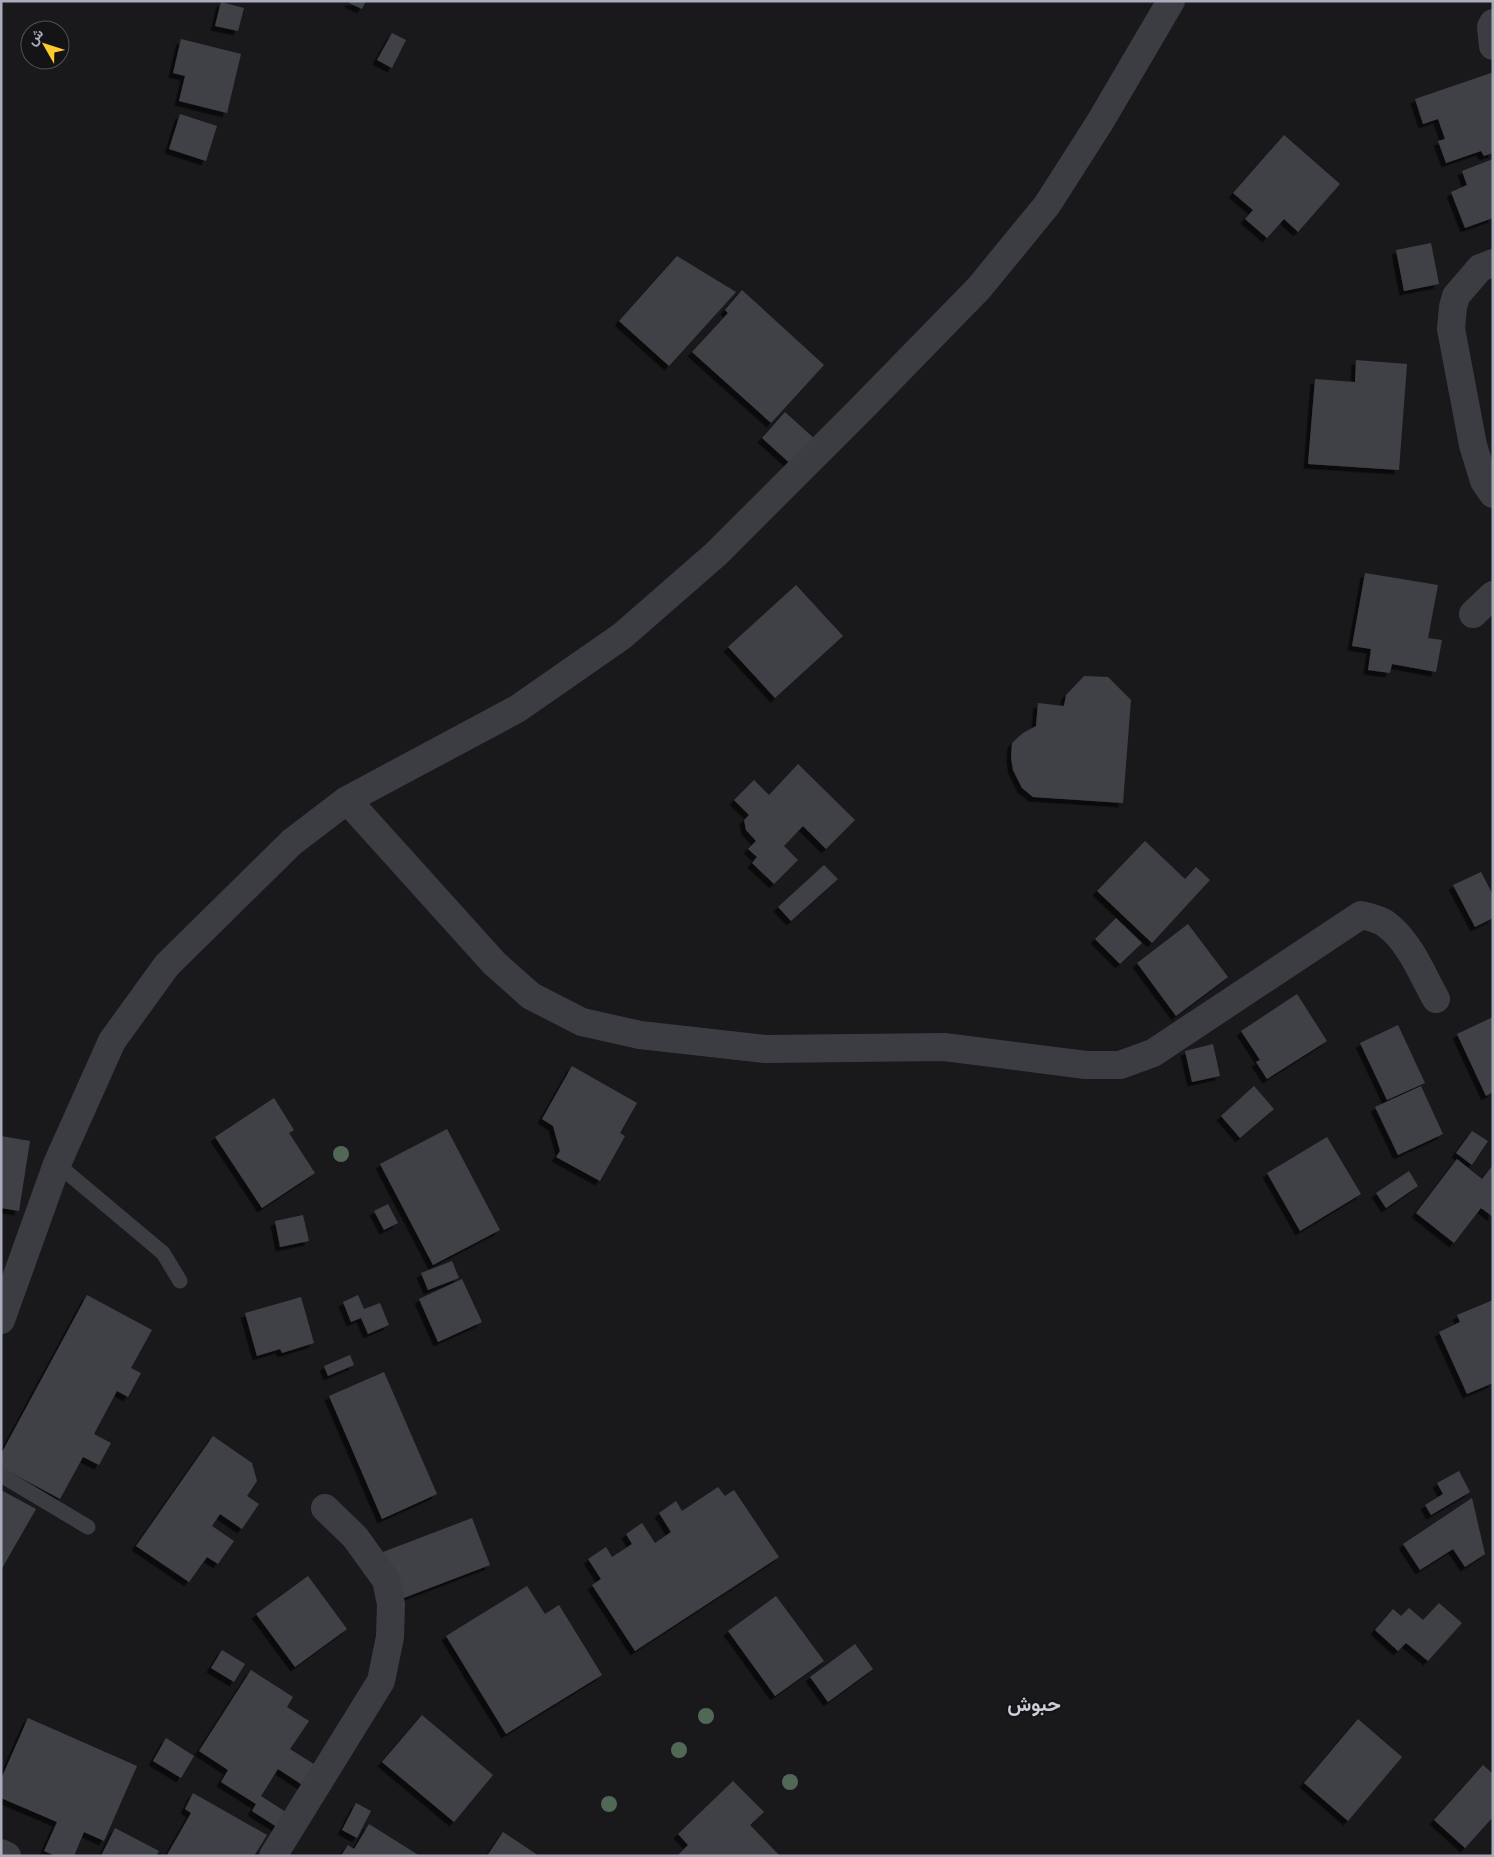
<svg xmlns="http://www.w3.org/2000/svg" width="1494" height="1857" viewBox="0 0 1494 1857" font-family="Poppins,Vazirmatn,sans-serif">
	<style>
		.building { fill: #404146; filter: url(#shadow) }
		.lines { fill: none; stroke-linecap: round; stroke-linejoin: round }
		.service { stroke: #3c3c43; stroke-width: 15 }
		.minor { stroke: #3c3c43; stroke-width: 28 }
		.tree { fill: #526856 }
		.labels { text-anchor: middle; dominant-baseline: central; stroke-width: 4; stroke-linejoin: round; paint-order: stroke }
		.district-label { font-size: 20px; font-weight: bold; fill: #ccced8; stroke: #141417 }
	</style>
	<defs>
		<filter id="shadow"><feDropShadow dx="-4.5" dy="4.5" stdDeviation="0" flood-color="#0009"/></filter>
	</defs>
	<rect width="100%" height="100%" fill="#19191c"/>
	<path class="building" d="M350 1H366L362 9 349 3Z
		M221 2 244 8 238 31 215 26Z
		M392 33 406 40 392 68 377 60Z
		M181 39 241 54 227 113 179 101 185 76 173 73Z
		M1491 73 1493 78V153L1484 156 1481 151 1446 163 1438 141 1445 139 1438 119 1423 124 1415 99Z
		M180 114 217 126 206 161 169 149Z
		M1284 135 1340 184 1298 232 1284 219 1267 238 1245 219 1253 210 1233 193Z
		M1493 159V218L1465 228 1451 192 1467 185 1462 171Z
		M1431 243 1439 284 1404 291 1396 250Z
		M677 256 736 292 669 366 619 321Z
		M742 290 824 365 771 423 692 352 728 313 725 310Z
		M1356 360 1407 364 1399 470 1308 464 1315 379 1355 382Z
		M785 412 817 441 794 467 762 438Z
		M1365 573 1438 585 1428 638 1442 640 1436 672 1392 664 1390 673 1368 670 1371 649 1352 646Z
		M796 585 843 636 775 698 728 647Z
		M1084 676 1108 677 1131 700 1123 803 1033 797 1022 788 1013 770 1011 758 1012 743 1023 733 1036 726 1038 703 1064 706 1066 695Z
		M798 764 855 820 826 849 803 826 784 846 798 860 774 884 752 863 757 857 748 849 756 841 746 830 744 820 749 815 734 800 754 780 769 795Z
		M1145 841 1185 879 1196 867 1210 880 1152 943 1097 891Z
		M824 865 838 879 791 921 778 907Z
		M1481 872 1493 895V918L1475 927 1453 885Z
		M1116 918 1142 943 1120 964 1095 939Z
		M1188 924 1228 977 1176 1016 1137 963Z
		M1297 994 1327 1041 1267 1079 1256 1062 1260 1060 1241 1031Z
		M1493 1017V1092L1486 1096 1457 1034Z
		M1398 1025 1425 1083 1387 1100 1360 1043Z
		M1213 1044 1220 1076 1192 1082 1185 1051Z
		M572 1066 637 1103 620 1133 625 1136 600 1181 556 1157 560 1151 553 1126 542 1119Z
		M1254 1086 1274 1109 1240 1138 1221 1116Z
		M1421 1086 1443 1134 1398 1155 1375 1107Z
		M274 1098 294 1130 289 1133 315 1173 262 1208 215 1137Z
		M447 1129 500 1230 433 1265 380 1164Z
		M1472 1131 1488 1141 1472 1165 1456 1153Z
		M1 1136 30 1141 19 1211 1 1208Z
		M1327 1137 1361 1194 1300 1231 1267 1173Z
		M1457 1159 1482 1179 1493 1165V1217L1481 1208 1454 1243 1416 1213Z
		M1409 1171 1418 1186 1386 1208 1376 1193Z
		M388 1204 398 1223 384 1230 374 1211Z
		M303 1215 309 1241 280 1247 275 1221Z
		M452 1261 459 1278 428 1290 421 1273Z
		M462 1279 482 1322 438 1342 419 1299Z
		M87 1295 152 1330 131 1368 141 1373 128 1397 117 1391 94 1434 111 1443 99 1465 83 1457 60 1499 1 1467V1454Z
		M358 1295 364 1309 380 1303 389 1325 368 1334 361 1318 351 1322 343 1302Z
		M301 1297 314 1343 282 1353 280 1349 257 1356 245 1313Z
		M1493 1300V1335L1491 1336 1493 1339V1383L1467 1394 1439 1332 1460 1322 1457 1315Z
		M350 1355 354 1365 328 1376 324 1366Z
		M384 1372 437 1494 382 1519 329 1396Z
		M213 1436 252 1463 257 1481 247 1496 259 1504 242 1529 220 1514 212 1526 234 1541 218 1564 207 1557 189 1582 136 1546Z
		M1459 1471 1470 1492 1431 1515 1425 1505 1443 1494 1437 1483Z
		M718 1487 725 1496 734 1490 779 1557 635 1651 592 1585 601 1579 588 1559 606 1547 612 1557 632 1544 626 1534 642 1523 655 1543 671 1532 659 1513 676 1501 682 1511Z
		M1 1490 36 1509 1 1570Z
		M1472 1498 1485 1554 1465 1567 1453 1549 1420 1570 1403 1544Z
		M472 1518 490 1565 401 1599 383 1552Z
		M308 1576 347 1629 295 1667 256 1614Z
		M527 1586 545 1614 559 1605 602 1675 506 1734 446 1636Z
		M776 1596 824 1661 775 1696 728 1631Z
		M1439 1603 1462 1623 1428 1661 1406 1643 1398 1651 1375 1630 1393 1609 1401 1616 1409 1608 1423 1620Z
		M855 1644 873 1669 828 1702 810 1677Z
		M222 1650 245 1664 234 1682 211 1668Z
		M251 1670 293 1697 287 1707 309 1721 290 1749 317 1766 304 1786 278 1769 261 1796 292 1816 283 1831 252 1811 256 1804 221 1782 228 1770 199 1751Z
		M422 1715 493 1775 454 1822 382 1762Z
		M28 1718 137 1766 104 1841 84 1832 74 1856H56L44 1851 57 1822 1 1798V1779Z
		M1358 1719 1402 1757 1348 1821 1304 1783Z
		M166 1738 194 1756 181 1778 153 1761Z
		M1483 1765 1493 1774V1817L1465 1848 1434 1820Z
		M733 1781 764 1812 750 1825 780 1856H677L688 1845 678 1834Z
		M193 1793 267 1835 254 1856 167 1855 191 1813 185 1809Z
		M356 1803 371 1811 357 1838 342 1830Z
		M369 1824 420 1856H341L348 1845 354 1849Z
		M115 1828 159 1851 156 1856H101Z
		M503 1832 539 1856H487Z"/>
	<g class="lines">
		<path class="service" d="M57 1164 163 1253 180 1281
			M1 1475 88 1527"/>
		<path class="minor" d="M1493 23 1491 27 1493 46
			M1493 263 1480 268 1456 296 1453 307 1451 329 1473 445 1484 481 1493 494
			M1473 614 1493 595
			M347 800 494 963 531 996 582 1022 640 1035 765 1049 944 1047 1086 1065H1120L1153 1053 1361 915C1369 917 1379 919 1386 924 1410 942 1422 974 1436 999
			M1 1320 57 1164 112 1041 167 965 292 842 347 800 517 709 622 636 716 554 863 407 979 288 1047 205 1100 122 1171 1
			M1 1853 7 1856
			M273 1856 381 1681 390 1637 391 1604 386 1580 355 1537 325 1508"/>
	</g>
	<g class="tree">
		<circle cx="341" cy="1154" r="8"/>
		<circle cx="706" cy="1716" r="8"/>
		<circle cx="679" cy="1750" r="8"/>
		<circle cx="790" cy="1782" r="8"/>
		<circle cx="609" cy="1804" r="8"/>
	</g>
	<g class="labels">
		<g class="district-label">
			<text x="1034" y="1704">حبوش</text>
		</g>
	</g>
	<rect width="1494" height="1857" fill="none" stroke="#aaaebc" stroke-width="5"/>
	<g transform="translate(45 45) rotate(309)"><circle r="24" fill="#141417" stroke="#505259"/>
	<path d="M0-4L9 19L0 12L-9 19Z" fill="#ffca2d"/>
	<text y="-8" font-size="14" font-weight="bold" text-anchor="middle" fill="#aaaebc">ش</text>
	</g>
</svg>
